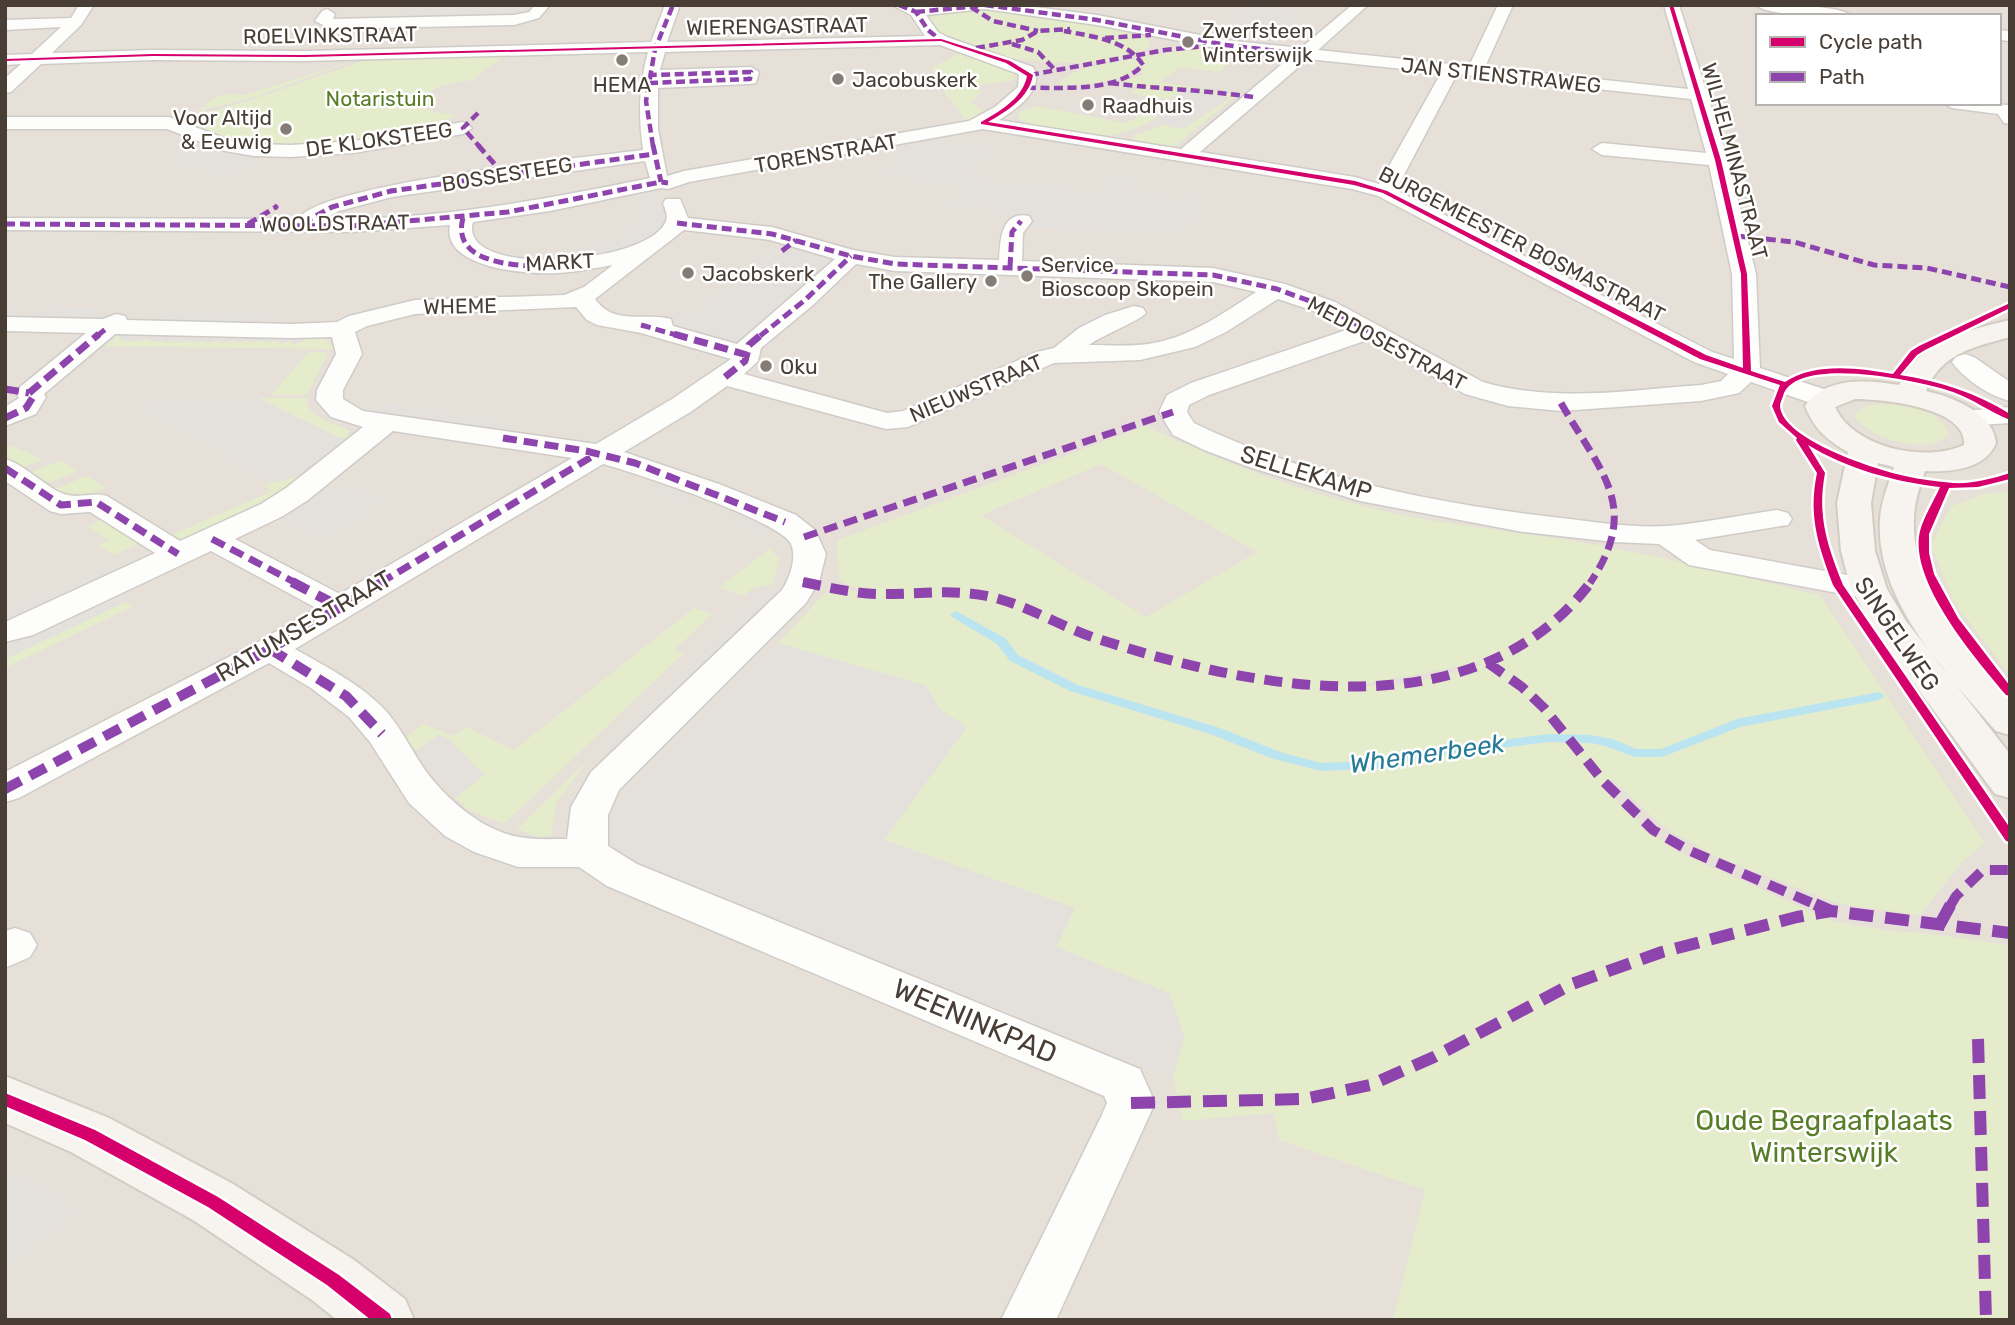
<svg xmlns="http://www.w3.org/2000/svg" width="2015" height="1325" viewBox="0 0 2015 1325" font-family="Rubik,sans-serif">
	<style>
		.residential { fill: #e6e0d8; fill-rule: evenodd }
		.green { fill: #e5eccb; fill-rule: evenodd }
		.parking { fill: #e4e0dc }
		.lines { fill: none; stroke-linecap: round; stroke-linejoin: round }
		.stream { fill: #bbe4f1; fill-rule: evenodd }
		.street-casing { stroke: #cfcbc7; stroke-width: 3 }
		.secondary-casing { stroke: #d3ccc3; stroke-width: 4 }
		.street { fill: #fdfdfc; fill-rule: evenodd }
		.secondary { fill: #f7f4ef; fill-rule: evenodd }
		.quiet-far4 { stroke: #8e44ad; stroke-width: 4.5; stroke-dasharray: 9 4.5; stroke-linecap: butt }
		.quiet-far3 { stroke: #8e44ad; stroke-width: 5; stroke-dasharray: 10 5; stroke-linecap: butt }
		.quiet-far2 { stroke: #8e44ad; stroke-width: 7; stroke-dasharray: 14 7; stroke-linecap: butt }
		.quiet-far1 { stroke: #8e44ad; stroke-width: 10; stroke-dasharray: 18 10; stroke-linecap: butt }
		.quiet { stroke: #8e44ad; stroke-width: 12; stroke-dasharray: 24 12; stroke-linecap: butt }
		.cycleway-casing { stroke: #fff; stroke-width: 5 }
		.cycleway { fill: #d6006c; fill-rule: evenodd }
		.poi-dot { fill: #847c75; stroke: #fff; stroke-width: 2.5 }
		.labels { text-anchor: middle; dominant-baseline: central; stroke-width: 5; stroke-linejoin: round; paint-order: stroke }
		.far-street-label { font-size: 21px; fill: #483e36; stroke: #fff }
		.far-poi-label { font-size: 21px; fill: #483e36; stroke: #fff; text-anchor: start }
		.far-park-label { font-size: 21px; fill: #577d27; stroke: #fff }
		.street-label { font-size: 24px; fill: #483e36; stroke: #fff }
		.water-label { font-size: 26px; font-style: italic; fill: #267b97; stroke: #fff }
		.near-street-label { font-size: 28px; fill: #483e36; stroke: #fff }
		.near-park-label { font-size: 28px; fill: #577d27; stroke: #fff }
	</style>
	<rect width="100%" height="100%" fill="#f2efeb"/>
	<path class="residential" d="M5 5H2010V1320H5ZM1758 16H1999V103H1758Z"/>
	<path class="green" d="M977 10C1004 11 1141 21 1151 44 1129 72 1024 63 992 54 975 49 958 41 941 35L935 32 928 19 939 12Z
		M1196 48 1262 52 1259 55 1239 52 1219 72 1180 67 1160 82 1238 94 1191 88 1208 92 1186 90 1170 100 1130 93 1138 87 1118 82 1146 74 1140 72 1145 65 1142 57Z
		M964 52 1010 70 1014 75 1013 80 973 86V88L983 90 971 103 983 110 971 120 965 119 945 92 942 82 935 80 932 67Z
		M503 54C497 67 482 65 475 80 455 82 435 85 420 99L422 107 433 112 456 115 446 121 453 128C374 140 249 169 180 121L260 97 365 60 390 55 433 58 435 55Z
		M1138 58 1140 66C1119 85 1084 85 1057 85 1075 65 1113 63 1138 58Z
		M358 59 257 96 195 112 208 105H202L224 94 245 95Z
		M1219 92 1237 95 1174 147 1164 148 1132 142 1133 136 1163 125 1182 129 1229 98 1212 93Z
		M1036 106 1126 123 1142 114 1160 117C1146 124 1130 131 1114 135 1097 139 1033 129 1018 118L1019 112Z
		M112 332 137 342 148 339 151 342 177 339 179 343 190 340 193 343 204 340 207 343 219 340 222 343 234 340 237 343 248 340 318 337 328 341 334 349 93 346 99 342 110 343 116 339 106 337Z
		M309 352H326L327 355 307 395H271Z
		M258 398H306C309 420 330 421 346 429L349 431 347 438 337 437Z
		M1880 404C1900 405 1945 409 1948 435 1928 457 1872 438 1856 419V413L1869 405Z
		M1146 426C1229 466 1317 498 1407 516 1474 529 1541 534 1607 547 1679 560 1749 579 1820 595L1985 843 1962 862 1920 915 1840 904 1715 856 1662 826 1612 779 1603 786 1645 828 1678 852 1832 921 1890 931 1923 933 2010 945V1320H1393L1425 1190 1279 1140 1274 1113 1183 1121 1173 1077 1184 1037 1169 993 1056 947 1074 908 884 840 966 726 940 710 926 686 778 643 830 588 863 592 839 580 837 543 840 539ZM1101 464 1257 552 1146 617 981 515ZM1480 663 1482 665 1404 685 1347 687Z
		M13 446 22 451 26 450 42 460 22 468 5 458V449Z
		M230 459 308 471 280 497 181 542 169 536 272 491 264 486 271 482Z
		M61 460 78 471 46 484 30 473Z
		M87 476 106 488C83 496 77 503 55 489Z
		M2010 491V675L1954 602 1931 545 1951 507 1983 494Z
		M102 519 141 543 114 555 97 545 108 540 88 526Z
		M770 548 779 559 773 584 752 588 744 596 720 587Z
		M125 602 132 607 5 668V659Z
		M694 608 712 614 675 649 684 653 504 824 471 811 455 798 484 774 439 735 416 751 405 738 424 724 453 736 466 727 514 750Z
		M589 759 556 803 551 836 537 837 517 829Z"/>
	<path class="parking" d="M401 5H527L521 16 387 21Z
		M1252 5H1277L1273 9 1305 13 1289 26 1226 19Z
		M1186 90 1230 98 1182 129 1149 122 1161 116 1148 113Z
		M945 140 1001 150 965 175 1030 186 1038 181 1092 192 1116 172 1141 176 1129 187 1131 191 1181 199 1186 193 1210 197 1203 206 1211 207 1202 217 1192 218 1179 234 1028 227 1012 220 1015 215 987 211 993 205 980 202 971 210 941 206 961 189 878 171 904 161 885 151Z
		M202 148 251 154 259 167 211 176 206 166 181 170 175 153Z
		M655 187V193L663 203 667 220 658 234 619 253 555 263 556 251 596 246 629 233 638 220 639 212 625 194Z
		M771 249 836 258 746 342 699 335 657 320 677 317 700 308Z
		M5 306 34 307 15 312 18 315 44 307 116 309 96 314 98 318 84 322 5 321Z
		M171 311 224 312 207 317 210 321 235 312 268 313 274 314 258 320 263 322 273 319 278 322 286 320 291 323 278 327 138 326 159 320 156 317Z
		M116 332 301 337 305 341 294 344 290 341 280 344 276 340 265 343 262 340 251 343 248 340 236 343 234 340 222 343 219 340 207 343 204 340 193 343 190 340 179 343 176 340 165 343 162 339 151 342 148 339 123 342Z
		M159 397 258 398 337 437 347 438 308 471 288 480 271 482 167 424 141 413Z
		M380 402 507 420V432L366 411Z
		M657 479 689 489 684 504 652 493Z
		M339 483 386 501 369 511 374 513 329 539 282 519Z
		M739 511 771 524 765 537 733 526Z
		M106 565 120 574 20 621 6 612Z
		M780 589 606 759 602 747 760 594Z
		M119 591 132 599 5 659V644Z
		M778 643 926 686 940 710 967 727 884 840 1075 908 1056 947 1169 993 1184 1037 1173 1077 617 854 601 834 609 810Z
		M439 735 449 739 484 775 455 798 416 751Z
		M5 1171 41 1186 78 1209 5 1273Z"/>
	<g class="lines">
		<path class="stream" d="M956 611 1005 638 1018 655 1078 685 1220 728 1280 752 1321 763 1384 760 1425 749 1550 734 1590 735 1613 739 1636 749H1661L1737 719 1879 692 1885 696 1879 700 1740 727 1662 757H1635L1605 746 1590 743 1550 742 1425 757 1384 768 1321 771 1271 758 1210 734 1070 691 1010 661 997 644 952 617 950 615Z"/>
		<defs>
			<path id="street" d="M79 5H94L81 25 52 53 153 50 305 51 651 42 665 5H680L667 42 925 36 911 15 892 5H1020L1097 15 1226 40 1301 48 1352 5H1368L1318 50 1469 66 1498 5H1513L1485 67 1688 89 1664 5H1679L1728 160 1756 274 1760 368 1836 393 1839 399 1836 405 1826 407 1816 405 1751 382 1739 393 1701 401 1561 411 1508 406 1465 394 1367 340 1209 395 1189 405 1187 412 1194 423C1307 478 1437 504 1561 518 1596 522 1632 528 1667 526 1703 523 1741 515 1777 510L1788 513 1792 519 1788 525 1695 540 1710 550 1869 579 1881 582 1885 589 1881 596 1869 599 1689 565 1659 544 1614 542 1523 532 1360 501 1252 468 1204 450 1173 435 1159 412 1167 395 1191 383 1349 329 1317 312 1278 299 1226 332 1195 347 1140 360 1054 363 908 427 886 429 727 386 692 411 624 452 719 484 796 515 815 530 826 554 819 582 806 603 619 790 608 815V846L637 864 1140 1069 1155 1103 1056 1320H1001L1100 1119 1107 1103 1104 1096 607 886 579 867H518L474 852 445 836 409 803 370 742 349 717 311 688 269 663 19 798 5 802V772L258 642 316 608 211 551 33 635 5 642V622L155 553 90 512 61 514 50 511 5 481V459C27 465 50 492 68 495 81 498 93 492 107 496L180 541 261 504 286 488 363 427 331 417 316 400 317 390 336 354 332 337 292 338 115 334 44 394 46 397 36 414 5 426V407L19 398 16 393 20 387 86 333 5 331V317L103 319 116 314 125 316 127 320 292 324 337 322 349 316 415 300 564 295 584 287 613 265C595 268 577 272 558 273 530 275 441 269 450 225L352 232 5 230V218L298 219C321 183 589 157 643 150 638 115 639 85 648 52L305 61 153 60 41 64 11 92 5 93V78L21 64 5 65V55L32 54 61 27 5 30V20L71 18ZM985 9 1097 25 1226 50 1290 57 1181 149 999 120C1016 109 1046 90 1033 67L947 37 938 32 926 15ZM940 45 1019 74 1018 87 995 107 969 121 684 171 667 176 658 129V88L750 84 756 83 759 72 751 67 660 70 665 52ZM1308 59 1441 73 1379 184 1355 177 1200 152ZM1457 74 1691 99 1706 153 1602 143 1592 149 1602 155 1709 165 1732 274 1734 359 1712 352 1396 190ZM983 129 1352 189 1378 196 1694 362 1728 374 1721 381 1701 385C1629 390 1554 403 1483 382L1335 302 1285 284 1213 268 1022 261 1023 233 1032 221 1029 216C1001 210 1000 241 999 260L895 257 853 250 772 227 688 218 680 199H666L663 203C665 210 669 216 665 223 645 265 457 279 473 222L550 211 661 188 668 189 689 182ZM645 161 650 178C543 200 434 220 324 219L339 211 392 197ZM684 230 770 240 835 259 737 344 673 326 671 319C644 312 614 326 595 299ZM856 264 895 271 1213 282 1256 292C1225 312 1192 336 1154 343 1133 347 1110 345 1089 345 1101 336 1141 320 1146 313L1143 308 1134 306 1105 315 1079 328 1054 348 1037 352 903 411 887 413 744 374 758 361 761 348 813 305ZM576 307 587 320 597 325 641 333 731 359 672 399 596 444 363 411 343 399V390L362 354 355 332 367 326 415 314ZM393 431 572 458 340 594 235 539 283 516 308 500ZM603 464C635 473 779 520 791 544 797 557 790 578 782 590L591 772 571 807 567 839C551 839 534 840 519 837 483 831 446 799 425 770 412 751 402 730 387 712 362 685 327 667 295 649Z
				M535 5H550L539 18 514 25 331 29 315 21 322 11 327 9 335 14 333 19 514 15 529 12Z
				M1756 5C1776 5 1838 4 1852 16 1831 16 1770 17 1756 5Z
				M1999 30 2010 31V41L1999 40Z
				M1943 103 2010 105V124L2004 123 1998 114 1952 108Z
				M5 117H169L229 140 254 144 291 145 353 141 463 122 472 128 463 134 353 153 291 157 254 156 225 151 167 129H5Z
				M1965 354 1974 357 2010 382V401C1989 396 1964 379 1952 362L1956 357Z
				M2010 407V423L1964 426 1954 424 1950 418 1954 412Z
				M15 928 30 933 37 945 30 957 5 968V931Z"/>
			<path id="secondary" d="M2010 320V337C1974 347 1941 353 1926 391 1952 397 1993 412 1996 443 1985 470 1950 472 1925 471 1920 486 1914 503 1914 519 1911 590 1966 646 2010 696V735L1996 731C1947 673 1875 601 1880 519 1881 501 1889 483 1894 467L1878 463 1871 503 1875 551 1887 589 1906 621 2010 754V798L1995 794 1877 633 1851 589 1841 551 1837 503 1848 452C1827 440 1814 429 1805 406 1826 376 1867 380 1899 385 1920 340 1965 331 2010 320ZM1855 399C1881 399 1968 407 1964 445 1926 463 1853 448 1835 407Z
				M5 1076 109 1118 233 1184 354 1260 405 1299 414 1320H337L312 1300 193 1220 71 1152 5 1123Z"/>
		</defs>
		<use href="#street" class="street-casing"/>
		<use href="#secondary" class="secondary-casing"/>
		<use href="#street" class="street"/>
		<use href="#secondary" class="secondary"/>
		<path class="quiet-far4" d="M899 5 916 12 928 30 939 39
			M985 5 1097 20 1226 45 1302 54
			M971 7 993 21 1038 31
			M916 12 978 6
			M1105 38 1151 35
			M1012 44 1038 52 1056 71
			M976 48 1022 40 1038 31 1070 29
			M1030 75 1165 50 1206 46
			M649 83 750 79 751 72 651 75
			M1110 83C1158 89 1205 90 1253 97
			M1027 88C1063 87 1116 93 1143 65 1128 40 1090 36 1064 31
			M478 113 463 128 479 146
			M653 146 646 101 655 49 673 5"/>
		<path class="quiet-far3" d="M478 145 504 175
			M653 145 661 182
			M463 218C450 266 522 266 554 267
			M303 223 332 207 391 191 654 154
			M677 223 772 234 851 256 895 264 1213 275 1277 289 1326 307 1368 331
			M5 224 352 226 508 212 661 182 668 183
			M248 224 276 207 274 206
			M1736 236 1794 242 1874 265 1927 268 2010 287
			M782 251 796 240
			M1010 267 1012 232 1021 221
			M641 325 680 336
			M97 336 107 328
			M760 336 805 300 851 256"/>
		<path class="quiet-far2" d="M674 334 747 355
			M725 377 745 361 749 345 762 334
			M5 389 29 393
			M1561 403C1600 472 1642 506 1590 583
			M5 418 26 408 33 397 29 393 99 334
			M503 438 586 451 635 463 785 522
			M5 468 61 505 96 502 178 554
			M804 537 1173 412
			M212 539 296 583
			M803 582 809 583
			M380 583 598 453"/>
		<path class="quiet-far1" d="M292 582 340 607
			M803 582C827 587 851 593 876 594 915 595 954 588 992 597 1028 606 1060 626 1095 638 1252 689 1475 735 1591 582
			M270 649 346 696 382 734
			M1488 663 1522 687 1544 708 1604 782 1653 830 1688 850 1819 906
			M5 789 270 649 383 582
			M1950 906 1956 896 1983 870H2010"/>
		<path class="quiet" d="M1815 904 1831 911 2010 933
			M1939 926 1951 904
			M1978 1039 1986 1320
			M1131 1103 1304 1099 1370 1085 1434 1057 1572 984 1662 952 1797 917 1831 911"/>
		<defs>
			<path id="cycleway" d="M1669 5H1673L1721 160 1747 274 1751 371 1785 382C1815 362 1859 368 1893 374L1911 351 1919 346 2010 303V308L1925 350 1917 355 1900 375C1939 381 1977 393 2010 414V420C1990 412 1973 399 1953 392 1922 381 1795 354 1783 396 1782 399 1780 403 1780 406 1782 440 1877 470 1905 476 1921 480 1937 481 1953 483 1973 484 1991 479 2010 473V479L1978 487 1949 488 1929 534V553L1934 574 1958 618 2010 686V696L2006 695C1976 659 1908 581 1920 531 1924 516 1934 501 1940 487 1896 482 1847 469 1808 445L1825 473C1817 516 1827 545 1843 585L2010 828V842L2006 841 1833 585C1818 545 1808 516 1817 473L1796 440 1797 438 1779 422 1772 406 1780 385 1700 359 1383 193 1354 185 981 124V122C1000 111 1023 98 1027 76L1006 63 941 41 305 57 153 56 5 61V59L153 54 305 55 941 39 1010 61 1033 75C1029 98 1007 111 988 122L1355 181 1387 191 1706 355 1743 368 1741 274 1715 160Z
				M5 1093 95 1130 218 1197 339 1275 390 1314 392 1320H371L327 1285 208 1207 85 1140 5 1106Z"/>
		</defs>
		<use href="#cycleway" class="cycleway-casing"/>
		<use href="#cycleway" class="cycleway"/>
	</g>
	<g class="poi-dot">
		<circle cx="1188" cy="42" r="7"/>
		<circle cx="622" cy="60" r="7"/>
		<circle cx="838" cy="79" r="7"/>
		<circle cx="1088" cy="105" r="7"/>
		<circle cx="286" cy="129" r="7"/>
		<circle cx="688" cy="273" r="7"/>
		<circle cx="1027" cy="276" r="7"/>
		<circle cx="991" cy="281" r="7"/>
		<circle cx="766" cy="366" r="7"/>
	</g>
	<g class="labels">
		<g class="far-street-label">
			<text transform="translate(777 26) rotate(-1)">WIERENGASTRAAT</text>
			<text transform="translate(330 35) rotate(-1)">ROELVINKSTRAAT</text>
			<text transform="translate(1501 75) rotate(6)">JAN STIENSTRAWEG</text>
			<text transform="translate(379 139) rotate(-8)">DE KLOKSTEEG</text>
			<text transform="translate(826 153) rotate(-10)">TORENSTRAAT</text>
			<text transform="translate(1735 161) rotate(75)">WILHELMINASTRAAT</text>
			<text transform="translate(507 174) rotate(-9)">BOSSESTEEG</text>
			<text transform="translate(335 223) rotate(-1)">WOOLDSTRAAT</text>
			<text transform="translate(1522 244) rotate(27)">BURGEMEESTER BOSMASTRAAT</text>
			<text transform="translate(560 262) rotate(-3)">MARKT</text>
			<text transform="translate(460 306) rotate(-1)">WHEME</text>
			<text transform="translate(1387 343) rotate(28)">MEDDOSESTRAAT</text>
			<text transform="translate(976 388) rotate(-23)">NIEUWSTRAAT</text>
		</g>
		<g class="far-poi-label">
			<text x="1202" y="30">Zwerfsteen<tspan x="1202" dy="24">Winterswijk</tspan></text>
			<text x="852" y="79">Jacobuskerk</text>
			<text x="622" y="84" text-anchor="middle">HEMA</text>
			<text x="1102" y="105">Raadhuis</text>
			<text x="272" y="117" text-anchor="end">Voor Altijd<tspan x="272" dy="24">&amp; Eeuwig</tspan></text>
			<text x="1041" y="264">Service<tspan x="1041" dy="24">Bioscoop Skopein</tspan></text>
			<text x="702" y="273">Jacobskerk</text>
			<text x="977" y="281" text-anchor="end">The Gallery</text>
			<text x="780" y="366">Oku</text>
		</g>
		<g class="far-park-label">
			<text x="380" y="98">Notaristuin</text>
		</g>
		<g class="street-label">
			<text transform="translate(1306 473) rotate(17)">SELLEKAMP</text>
			<text transform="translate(304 626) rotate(-30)">RATUMSESTRAAT</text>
			<text transform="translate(1897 634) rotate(56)">SINGELWEG</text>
		</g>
		<g class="water-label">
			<text transform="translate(1427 754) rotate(-8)">Whemerbeek</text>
		</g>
		<g class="near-street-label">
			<text transform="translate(975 1021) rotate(23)">WEENINKPAD</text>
		</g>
		<g class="near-park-label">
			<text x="1824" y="1120">Oude Begraafplaats<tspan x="1824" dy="32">Winterswijk</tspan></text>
		</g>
	</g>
	<rect width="2015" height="1325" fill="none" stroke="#483e36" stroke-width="14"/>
	<rect x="1756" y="14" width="245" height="91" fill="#ffffff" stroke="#b6b2af" stroke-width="2"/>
	<rect x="1770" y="37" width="35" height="10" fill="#d6006c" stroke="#b6b2af" stroke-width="2"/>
	<text x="1819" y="49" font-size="21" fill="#483e36">Cycle path</text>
	<rect x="1770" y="72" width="35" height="10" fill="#8e44ad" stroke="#b6b2af" stroke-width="2"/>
	<text x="1819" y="84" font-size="21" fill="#483e36">Path</text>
</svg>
